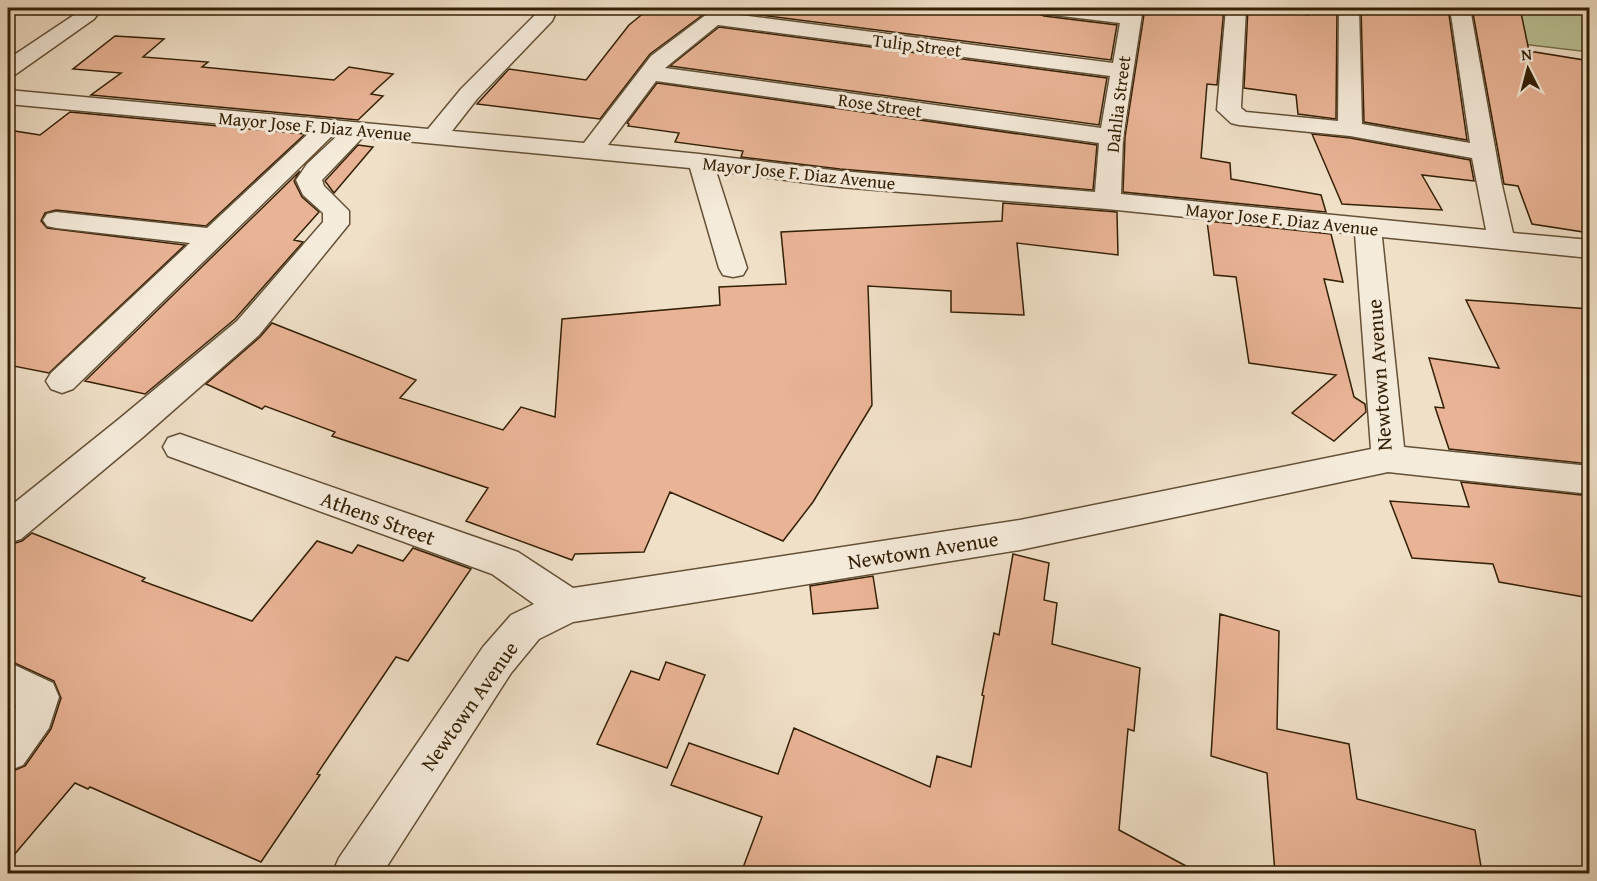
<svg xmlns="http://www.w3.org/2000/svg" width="1597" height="881" viewBox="0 0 1597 881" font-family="'Gentium Book Plus',serif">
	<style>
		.green { fill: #bac296; stroke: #77714e; stroke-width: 1.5 }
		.building { fill: #e9b496; stroke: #342005; stroke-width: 1.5 }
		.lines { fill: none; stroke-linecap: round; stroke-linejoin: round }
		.minor-casing { stroke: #635036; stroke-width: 3 }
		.minor { fill: #f5ebdb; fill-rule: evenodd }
		.labels { text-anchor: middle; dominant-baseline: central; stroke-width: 6; stroke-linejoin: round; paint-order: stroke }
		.far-street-label { font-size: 18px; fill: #342005; stroke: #f5ebdb }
		.street-label { font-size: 21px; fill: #342005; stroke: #f5ebdb }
	</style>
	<rect width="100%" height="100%" fill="#f0e0c8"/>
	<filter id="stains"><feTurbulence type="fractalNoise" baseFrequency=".00333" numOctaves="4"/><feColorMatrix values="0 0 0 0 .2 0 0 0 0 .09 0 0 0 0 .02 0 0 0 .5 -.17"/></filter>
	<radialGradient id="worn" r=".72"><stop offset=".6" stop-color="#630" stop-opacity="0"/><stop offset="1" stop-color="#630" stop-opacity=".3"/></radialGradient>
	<path class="green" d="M1514 8H1589V52L1522 44Z"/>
	<path class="building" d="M650 8H712L650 54 600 119 477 104 509 69 586 80 629 25Z
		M739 8H1033L1036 13 1044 16 1117 25 1111 60 736 12Z
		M1145 8H1224L1217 85 1207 84 1201 158 1230 163 1231 179 1321 195 1326 212 1123 192 1125 137Z
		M1248 8 1308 15 1307 8H1337L1336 119 1298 114 1296 95 1244 88Z
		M1361 8H1448L1467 140 1364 122Z
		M1472 8H1520L1529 51 1590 61V233L1532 224 1518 186 1504 184Z
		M719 27 1107 78 1099 125 670 66Z
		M115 36 164 39 143 57 208 62 202 67 334 80 349 67 393 74 371 94 383 96 358 120 91 95 121 73 73 69Z
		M657 83 1097 145 1093 190 840 169 741 157 743 151 675 142 679 133 628 126 629 124 627 123Z
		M70 112 305 134 206 226 56 210 45 213 41 221 47 228 185 245 49 373 8 365V130L40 135Z
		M1312 134 1350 138 1470 160 1474 181 1422 175 1442 210 1342 204Z
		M358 145 373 147 334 193 325 181Z
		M300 171 294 181 302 197 319 212 294 240 303 242 235 319 145 394 85 381Z
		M1003 203 1117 212 1118 255 1017 243 1024 315 951 312V291L868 286 872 405 813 502 783 541 670 492 644 552 575 554 572 560 466 521 488 488 332 436 335 432 265 406 262 409 206 384 260 337 272 323 416 380 400 398 503 430 521 407 555 417 562 319 720 305 719 287 786 284 781 232 1002 221Z
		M1207 221 1331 234 1343 282 1324 279 1354 397 1365 404 1366 412 1334 441 1292 413 1336 375 1249 363 1236 277 1214 275Z
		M1466 300 1590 309V464L1449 449 1435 407 1444 408 1429 358 1499 368Z
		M1461 482 1590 496V598L1499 582 1493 564 1412 558 1390 501 1469 507Z
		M32 533 145 578 142 581 252 621 317 541 352 553 358 545 403 561 413 548 471 569 408 661 396 657 317 774 320 775 261 862 90 787 88 789 75 783 8 862V773L25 766 51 729 61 698 54 681 8 660V545L22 541Z
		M1013 554 1049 563 1044 600 1057 603 1052 644 1140 668 1134 731 1128 729 1119 830 1199 873H741L762 817 671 785 689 743 778 774 794 728 930 787 937 756 971 767 984 696 982 695 994 633 999 635Z
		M873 576 878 608 813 614 810 586Z
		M1220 614 1279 631 1277 729 1349 744 1357 799 1475 830 1482 873H1275L1267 773 1211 756Z
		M666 662 705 675 667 768 597 744 631 671 659 680Z"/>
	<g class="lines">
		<defs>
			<path id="minor" d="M538 8H558L552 21 477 99 452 131 584 143 651 56 715 8H737L732 14 1113 63 1120 23 1045 14 1038 12 1035 8H1094L1122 11 1123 8H1143L1123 137 1121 194 1486 230 1472 158 1350 136 1239 125 1231 123 1217 110 1226 8H1246L1241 108 1246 112 1338 121 1339 8H1359L1362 124 1470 143 1450 8H1470L1501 181 1513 233 1590 240V258L1382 237 1404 447 1590 466V494L1388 472 1020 550 573 622 539 639 511 673 382 874H332L339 858 483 647 511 615 534 604 492 574 168 456 163 447 168 438 180 434 518 552 573 588 1020 520 1371 449 1355 234 1107 209 840 187 716 171 747 268 743 275 733 277 723 275 719 268 690 168 363 137 322 180 324 186 349 211V224L259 335 143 437 21 539 8 543V508L119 419 237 321 323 222V213L303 195 296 180 307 164 338 135 334 134 73 389 62 393 51 389 46 381 51 373 190 243 56 228 47 226 43 220 47 214 56 212 207 228 310 132 8 104V90L428 129 461 89 535 15ZM718 25 1110 76 1101 128 665 68ZM656 81 1099 143 1095 192 840 171 699 154 608 145Z
				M87 9 94 11 97 15 94 19 16 74 8 76V59L80 11Z
				M8 662 53 683 59 697 49 728 23 765 8 771V717L16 706 8 702Z"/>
		</defs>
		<use href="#minor" class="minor-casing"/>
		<use href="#minor" class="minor"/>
	</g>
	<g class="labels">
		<g class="far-street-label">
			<text transform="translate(917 45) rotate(7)">Tulip Street</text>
			<text transform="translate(1118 104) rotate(-83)">Dahlia Street</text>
			<text transform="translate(880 105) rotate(8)">Rose Street</text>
			<text transform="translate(315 126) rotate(5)">Mayor Jose F. Diaz Avenue</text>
			<text transform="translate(799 173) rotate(6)">Mayor Jose F. Diaz Avenue</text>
			<text transform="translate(1282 219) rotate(6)">Mayor Jose F. Diaz Avenue</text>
		</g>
		<g class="street-label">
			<text transform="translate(1379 375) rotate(-94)">Newtown Avenue</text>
			<text transform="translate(378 518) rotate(20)">Athens Street</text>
			<text transform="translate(923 550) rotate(-9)">Newtown Avenue</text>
			<text transform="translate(469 706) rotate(-55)">Newtown Avenue</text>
		</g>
	</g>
	<rect width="1597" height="881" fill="none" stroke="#f0e0c8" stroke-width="30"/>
	<rect x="9" y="9" width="1579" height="863" fill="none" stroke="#342005" stroke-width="3"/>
	<rect x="15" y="15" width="1567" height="851" fill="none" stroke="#342005" stroke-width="1.5"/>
	<g transform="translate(1528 69) rotate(354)" stroke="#f5ebdb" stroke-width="4.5" paint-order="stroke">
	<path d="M0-4.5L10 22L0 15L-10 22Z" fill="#342005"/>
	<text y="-9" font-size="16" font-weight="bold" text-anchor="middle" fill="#342005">N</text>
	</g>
	<rect width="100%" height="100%" filter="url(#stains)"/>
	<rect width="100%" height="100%" fill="url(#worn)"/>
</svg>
